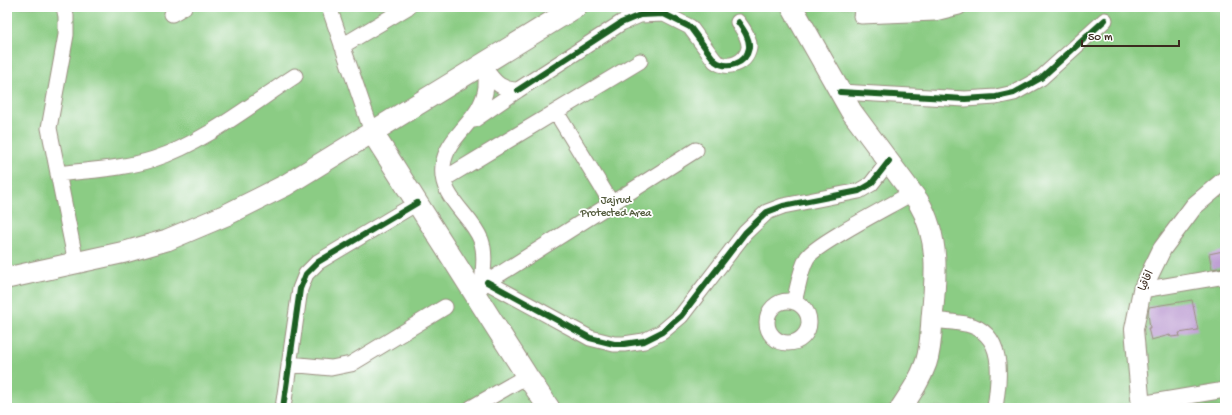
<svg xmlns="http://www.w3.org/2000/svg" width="1232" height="415" viewBox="0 0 1232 415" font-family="'Gochi Hand','Playpen Sans Arabic',sans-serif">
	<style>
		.green { fill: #8bcc84; stroke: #637b51 }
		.building { fill: #bfa0d4 }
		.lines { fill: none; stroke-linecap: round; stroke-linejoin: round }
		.minor-casing { stroke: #9a8e80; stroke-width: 17 }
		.tertiary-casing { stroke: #9a8e80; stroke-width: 20 }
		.secondary-casing { stroke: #9a8e80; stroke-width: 23 }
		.minor { stroke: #fff; stroke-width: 15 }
		.tertiary { stroke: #fff; stroke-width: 18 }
		.secondary { stroke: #fff; stroke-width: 21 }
		.cycleway-casing { stroke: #fff; stroke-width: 8 }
		.cycleway { stroke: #1b5e20; stroke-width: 6 }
		.labels { text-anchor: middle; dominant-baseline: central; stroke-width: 3.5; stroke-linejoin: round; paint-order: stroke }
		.park-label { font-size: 11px; fill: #535b3d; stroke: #fff }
		.street-label { font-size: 11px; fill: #3b2a1e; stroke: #fff }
	</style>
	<rect width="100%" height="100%" fill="#fff"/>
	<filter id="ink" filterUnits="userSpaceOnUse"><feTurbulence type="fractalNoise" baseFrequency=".025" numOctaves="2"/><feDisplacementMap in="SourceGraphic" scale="8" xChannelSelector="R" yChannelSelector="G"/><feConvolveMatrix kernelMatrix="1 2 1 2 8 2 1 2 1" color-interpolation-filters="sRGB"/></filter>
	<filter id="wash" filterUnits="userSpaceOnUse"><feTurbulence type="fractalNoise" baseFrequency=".012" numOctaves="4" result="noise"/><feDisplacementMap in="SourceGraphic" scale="16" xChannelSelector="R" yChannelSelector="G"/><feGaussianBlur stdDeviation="0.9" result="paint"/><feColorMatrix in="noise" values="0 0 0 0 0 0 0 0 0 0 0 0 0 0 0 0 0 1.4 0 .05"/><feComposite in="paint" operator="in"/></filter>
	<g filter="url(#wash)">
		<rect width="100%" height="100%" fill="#f8f1e2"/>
		<path class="green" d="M7 7H1225V408H7Z"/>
		<g id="blocks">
			<path class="building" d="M1223 251V255L1225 254V267L1212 269 1209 254Z
				M1192 300 1198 330 1179 333 1180 336 1171 337 1170 335 1151 340 1148 328H1150L1148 314 1149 307Z"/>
		</g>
	</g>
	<g filter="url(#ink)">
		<use href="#blocks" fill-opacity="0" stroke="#9a8e80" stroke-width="1"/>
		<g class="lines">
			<defs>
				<path id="minor" d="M64 7 66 16V35L49 128 76 263
					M329 7 372 132
					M172 14 184 7
					M861 16 935 13 959 7
					M342 46 408 7
					M518 90 621 23 640 15 664 14 690 27 715 61C727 70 746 64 749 48 750 38 743 29 738 22
					M840 92 965 99 996 97 1014 93 1041 78 1105 20
					M556 112 612 204
					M474 120 518 90C502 90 495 83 486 70
					M58 174C89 170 123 169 154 159 202 144 252 104 295 76
					M444 179 640 61
					M487 282 590 338 614 344H624L644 341 662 332 681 316 745 233 767 212 783 206 859 191 871 184 889 161
					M481 286 696 150
					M482 286C483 271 486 254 481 240 471 214 439 198 443 166 446 135 482 121 486 87 486 78 487 72 484 63
					M1142 290 1225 276
					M767 322a21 21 0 1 1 42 0a21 21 0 1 1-42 0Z
					M794 302C798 288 800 270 807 258 815 244 894 204 912 193
					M932 320C943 321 955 322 966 324 1007 333 999 379 995 408
					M289 364 331 368 351 364 445 307
					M1140 404 1225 390
					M283 408 300 289 306 274 318 262 417 203
					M471 408 527 376"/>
				<path id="tertiary" d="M1141 408 1134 329 1142 290 1162 249 1194 206 1225 180"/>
				<path id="secondary" d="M792 7 851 111 918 201C940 237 936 278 932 318 931 333 931 348 926 363 920 380 911 393 901 408
					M372 132 527 376 549 408
					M7 278 125 252 167 240 226 215 286 185 576 7"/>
			</defs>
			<use href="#minor" class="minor-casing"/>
			<use href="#tertiary" class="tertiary-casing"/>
			<use href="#secondary" class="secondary-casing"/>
			<use href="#minor" class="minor"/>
			<use href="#tertiary" class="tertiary"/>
			<use href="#secondary" class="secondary"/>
			<defs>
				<path id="cycleway" d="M518 90 621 23 640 15 664 14 690 27 715 61C727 70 746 64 749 48 750 38 743 29 738 22
					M840 92 965 99 996 97 1014 93 1041 78 1105 20
					M487 282 590 338 614 344H624L644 341 662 332 681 316 745 233 767 212 783 206 859 191 871 184 889 161
					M283 408 300 289 306 274 318 262 417 203"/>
			</defs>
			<use href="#cycleway" class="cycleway-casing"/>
			<use href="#cycleway" class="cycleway"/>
		</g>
	</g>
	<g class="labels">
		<g class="park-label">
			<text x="616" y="201">Jajrud<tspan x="616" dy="13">Protected Area</tspan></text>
		</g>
		<g class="street-label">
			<text transform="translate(1147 281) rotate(-67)">اقاقیا</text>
		</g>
	</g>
	<rect width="1232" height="415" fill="none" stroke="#fff" stroke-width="24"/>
	<path d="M1082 40v6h97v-6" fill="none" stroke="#3b2a1e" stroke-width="2"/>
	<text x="1088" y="40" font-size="12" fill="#3b2a1e" stroke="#ffffff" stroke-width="3" paint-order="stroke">50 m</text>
</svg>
